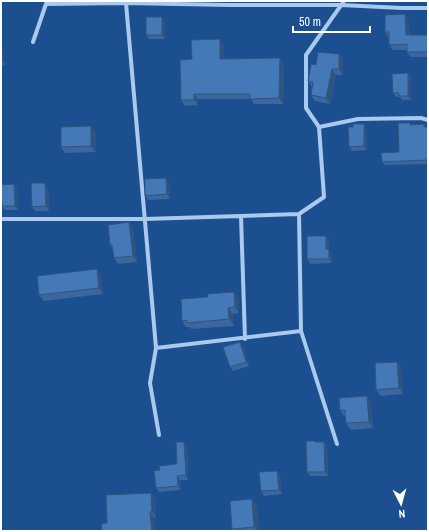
<svg xmlns="http://www.w3.org/2000/svg" width="429" height="532" viewBox="0 0 429 532" font-family="'Archivo Narrow',sans-serif">
	<style>
		.lines { fill: none; stroke-linecap: round; stroke-linejoin: round }
		.street { stroke: #a9c9ee; stroke-width: 4 }
		.wall { fill: #3a679d }
		.shaded-wall { fill: #305480 }
		.building { fill: #4478b7; stroke: #305480 }
	</style>
	<rect width="100%" height="100%" fill="#1b4f8f"/>
	<g class="lines">
		<path class="street" d="M126 3 156 348 150 383 159 435
			M46 4 126 3 229 5H341L402 8H428
			M33 42 47 1
			M319 127 358 119 421 118 428 120
			M299 214 301 331 337 444
			M241 216 245 339
			M1 219H145L299 214 324 197 319 127 306 108V55L344 1
			M156 348 301 331"/>
	</g>
	<path class="wall" d="M405 14 408 19 409 35H428V57H411L407 52V50H393L389 45V38L385 32Z
		M165 22V39H149L146 35Z
		M1 44 5 65 1 66Z
		M224 45V59L280 58 284 64 283 104H254L251 99H198V105L185 106 181 100 192 59Z
		M339 54 343 60V75H336L330 104 315 101 311 95 312 87 308 81 316 65Z
		M408 73 411 77V100H402L400 97H396L393 93Z
		M364 124 366 128 367 150 352 151 349 147 353 127Z
		M424 124 426 127H428V164L385 165 382 162 399 152 412 125Z
		M96 132V152L65 153 61 147Z
		M169 182 170 199 148 200 145 196Z
		M48 187 49 211H35L32 207Z
		M17 188 18 210H5L2 206Z
		M129 222 133 228 137 262 118 264 114 258 112 248 110 245Z
		M326 236 329 240V250L332 254V263L310 264 307 259Z
		M101 275 103 294 44 301 39 295Z
		M234 292 238 298 239 313 233 314 234 326 191 329 190 327H186L182 321 208 297Z
		M243 346 249 366 233 371 230 367Z
		M397 362 401 368 403 394 381 396 376 390Z
		M371 402 373 428 351 430 346 423V416H344L340 410Z
		M315 441 316 442H324L327 446 328 476H310L307 472Z
		M187 446 188 480H180L181 490 159 492 156 488 160 470 177 464Z
		M277 471 280 475 282 494 264 496 261 491Z
		M151 493 156 499V518L107 523Z
		M257 505 259 531H233L232 529Z"/>
	<path class="shaded-wall" d="M405 14 408 19 409 41 406 35Z
		M162 17 165 22V39L162 35Z
		M220 39 224 45V65L220 59Z
		M1 44 5 65 2 62 1 56Z
		M339 54 343 60V75L339 69Z
		M280 58 284 64 283 104 279 98Z
		M332 69 336 75 330 104 326 98Z
		M408 73 411 77V100L408 96Z
		M194 94 198 99V105L194 100Z
		M364 124 366 128 367 150 364 146Z
		M91 126 96 132V152L91 146Z
		M166 178 169 182 170 199 167 194Z
		M45 183 48 187 49 211 46 206Z
		M14 184 17 188 18 210 15 206Z
		M129 222 133 228 137 262 133 256Z
		M326 236 329 240V250L332 254V263L329 259 326 249Z
		M97 269 101 275 103 294 99 288Z
		M234 292 238 298 239 313 235 307Z
		M228 308 233 314 234 326 229 319Z
		M240 342 243 346 249 366 246 362Z
		M397 362 401 368 403 394 399 388Z
		M367 396 371 402 373 428 369 422Z
		M184 442 187 446 188 480 186 475Z
		M324 442 327 446 328 476 325 472Z
		M277 471 280 475 282 494 279 490Z
		M177 476 180 480 181 490 178 486Z
		M151 493 156 499V518L152 511Z
		M252 499 257 505 259 531H257L254 527Z
		M150 512 155 518 156 531H152Z"/>
	<path class="building" d="M405 14 406 35H428V52H407V44L389 45V32H385V15Z
		M146 17H162V35H146Z
		M220 39V59L280 58 279 98 250 99V94H194V100H181L180 60 192 59 191 40Z
		M318 52 339 54V69H332L326 98 311 95 313 82 308 81 311 64 316 65Z
		M408 73V96H399V93H393L392 74Z
		M398 123H410V125L424 124V127H428V160L382 162 381 153 399 152Z
		M353 124H364V146L349 147 348 127H353Z
		M91 126V146L61 147V127Z
		M166 178 167 194 145 196V179Z
		M31 183H45L46 206 32 207Z
		M14 184 15 206H2L1 185Z
		M129 222 133 256 114 258 112 245H110L108 225Z
		M307 236H326V249L329 250V259H307Z
		M97 269 99 288 39 295 37 276Z
		M234 292 235 307 228 308 229 319 187 323V320L182 321 181 299 208 297 207 294Z
		M240 342 246 362 230 367 223 347Z
		M397 362 399 388 376 390 375 363Z
		M367 396 369 422 346 423 345 410H340L339 398Z
		M306 441H315V442H324L325 472H307Z
		M176 442H184L186 475 177 476 178 486 156 488 154 471 160 470 159 466 177 464Z
		M277 471 279 490 261 491 259 472Z
		M151 493 152 511 150 512 152 531H102L101 524 107 523 106 495Z
		M252 499 254 527 232 529 230 501Z"/>
	<rect width="429" height="532" fill="none" stroke="#ffffff" stroke-width="4"/>
	<g transform="translate(401 504) rotate(174)" stroke="#1b4f8f" stroke-width="3" paint-order="stroke">
	<path d="M0-3L7 15L0 10L-7 15Z" fill="#ffffff"/>
	<text y="-6" font-size="11" font-weight="bold" text-anchor="middle" fill="#ffffff">N</text>
	</g>
	<path d="M293 26v6h77v-6" fill="none" stroke="#ffffff" stroke-width="2"/>
	<text x="299" y="26" font-size="12" fill="#ffffff" stroke="#1b4f8f" stroke-width="3" paint-order="stroke">50 m</text>
</svg>
